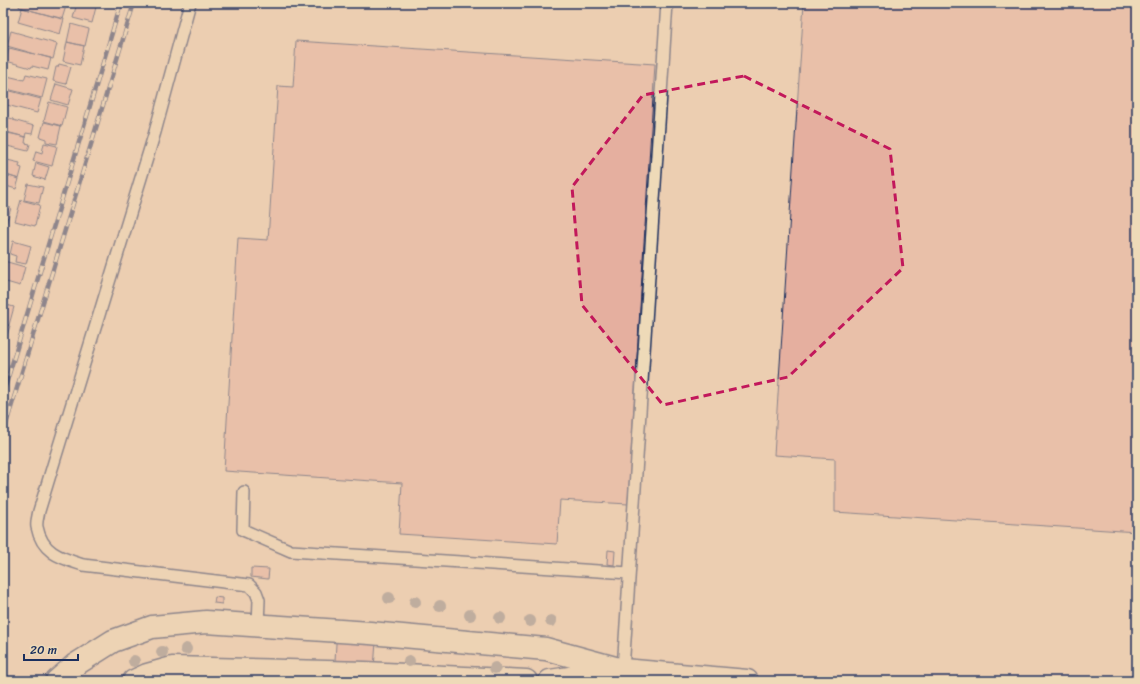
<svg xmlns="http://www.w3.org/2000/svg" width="1140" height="684" viewBox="0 0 1140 684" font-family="Sriracha,sans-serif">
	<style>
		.building { fill: #e5af9f; stroke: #1b2f5e }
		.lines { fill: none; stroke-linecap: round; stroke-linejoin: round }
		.service-casing { stroke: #1b2f5e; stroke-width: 14 }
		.minor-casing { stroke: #1b2f5e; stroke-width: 25 }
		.service { stroke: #eedab8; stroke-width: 11 }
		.minor { stroke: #eedab8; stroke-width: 22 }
		.rail-casing { stroke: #1b2f5e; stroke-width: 4.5 }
		.rail { stroke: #eedab8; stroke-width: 3; stroke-dasharray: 9; stroke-linecap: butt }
		.tree { fill: #878588 }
		.marked { fill: none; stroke: #c2185b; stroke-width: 3; stroke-dasharray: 8 5; stroke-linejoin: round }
	</style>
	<rect width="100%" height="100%" fill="#ecceb1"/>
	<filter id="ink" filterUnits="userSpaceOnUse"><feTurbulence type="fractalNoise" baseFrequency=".025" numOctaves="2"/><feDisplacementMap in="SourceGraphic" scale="8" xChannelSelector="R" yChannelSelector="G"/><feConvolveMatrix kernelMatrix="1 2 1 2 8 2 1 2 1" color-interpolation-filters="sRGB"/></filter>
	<g filter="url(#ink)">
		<path class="building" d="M20 3H56L66 6 62 19 19 7Z
			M77 3H82L96 7 92 23 73 18Z
			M804 3H1137V532L835 512V459L774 455Z
			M22 8 64 19 60 34 18 22Z
			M71 24 89 29 85 46 67 42Z
			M11 31 57 44 53 59 7 46Z
			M296 41 655 64 628 504 560 500 557 544 399 534 402 483 224 471 238 238 268 240 278 86 293 87Z
			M67 42 84 46 80 65 63 61Z
			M9 48 51 58 48 70 32 66 31 68 6 61Z
			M59 64 71 67 66 84 53 81 56 67H58Z
			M26 74 47 79 42 98 3 88V75L24 80Z
			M56 84 73 89 68 105 51 100Z
			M3 89 41 99 37 113 3 104Z
			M49 102 67 107 62 126 44 121Z
			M3 116 13 119V120L34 126 32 134 26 133 25 137 3 131Z
			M44 122 61 126 57 144 46 142V139L40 137Z
			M3 132 26 137 25 143 30 144 28 151 3 145Z
			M44 143 57 146 52 166 33 161 36 151 42 153Z
			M3 159 20 163 19 167 22 168 19 179 3 174Z
			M36 163 49 167 45 180 33 176Z
			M3 174 19 179 16 189 3 185Z
			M28 184 43 187 39 203 24 200Z
			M21 200 40 205 35 226 15 221Z
			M3 206 11 208 8 218 3 217Z
			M3 217 8 218 4 233H3Z
			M13 241 31 246 26 264 15 262 16 256 10 254Z
			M4 261 25 267 20 286 3 281 4 272H3Z
			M3 304 14 307 9 325 3 324Z
			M3 324 10 326 4 345H3Z
			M608 550 615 551 614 565 607 564Z
			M251 568 269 569 268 579 251 577Z
			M215 597 222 598V604L214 603Z
			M337 626 377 629 373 681 334 679Z"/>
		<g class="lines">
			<defs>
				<path id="service" d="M190 3 155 132 39 511C38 516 36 522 37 527 42 553 61 558 83 565L249 585 256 592 259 600 258 625
					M244 492 243 530 291 551 629 573
					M623 670 667 3"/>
				<path id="minor" d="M57 681 75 665 113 641 152 627 206 622 370 633 546 649 623 670 747 681
					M134 681 147 675 172 668 365 673 526 681
					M550 681 616 671"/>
			</defs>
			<use href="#service" class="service-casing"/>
			<use href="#minor" class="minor-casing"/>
			<use href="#service" class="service"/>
			<use href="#minor" class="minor"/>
			<defs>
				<path id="rail" d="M3 394 121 3
					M3 434 134 3"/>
			</defs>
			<use href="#rail" class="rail-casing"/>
			<use href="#rail" class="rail"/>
		</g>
		<g class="tree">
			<circle cx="389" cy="598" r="6"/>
			<circle cx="415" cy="602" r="6"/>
			<circle cx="440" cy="606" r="6"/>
			<circle cx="470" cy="615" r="6"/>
			<circle cx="500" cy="618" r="6"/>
			<circle cx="530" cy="621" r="6"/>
			<circle cx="551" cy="621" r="6"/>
			<circle cx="186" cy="649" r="6"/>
			<circle cx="162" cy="652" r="6"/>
			<circle cx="134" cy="661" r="6"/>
			<circle cx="409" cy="661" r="6"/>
			<circle cx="495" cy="668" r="6"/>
		</g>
	</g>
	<path d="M0 0H1140V684H0ZM744 76 890 149 903 268 788 377 663 405 582 305 572 187 643 95Z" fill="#ecceb1" fill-opacity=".55" fill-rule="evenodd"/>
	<path class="marked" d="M744 76 890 149 903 268 788 377 663 405 582 305 572 187 643 95Z"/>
	<rect width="1140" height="684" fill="none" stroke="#eedab8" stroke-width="16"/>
	<rect x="8" y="8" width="1124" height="668" fill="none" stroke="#1b2f5e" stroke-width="1.5" filter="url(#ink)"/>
	<path d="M24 654v6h54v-6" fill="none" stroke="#1b2f5e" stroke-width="2"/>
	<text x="30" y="654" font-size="12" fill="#1b2f5e" stroke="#eedab8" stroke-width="3" paint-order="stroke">20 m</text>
</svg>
